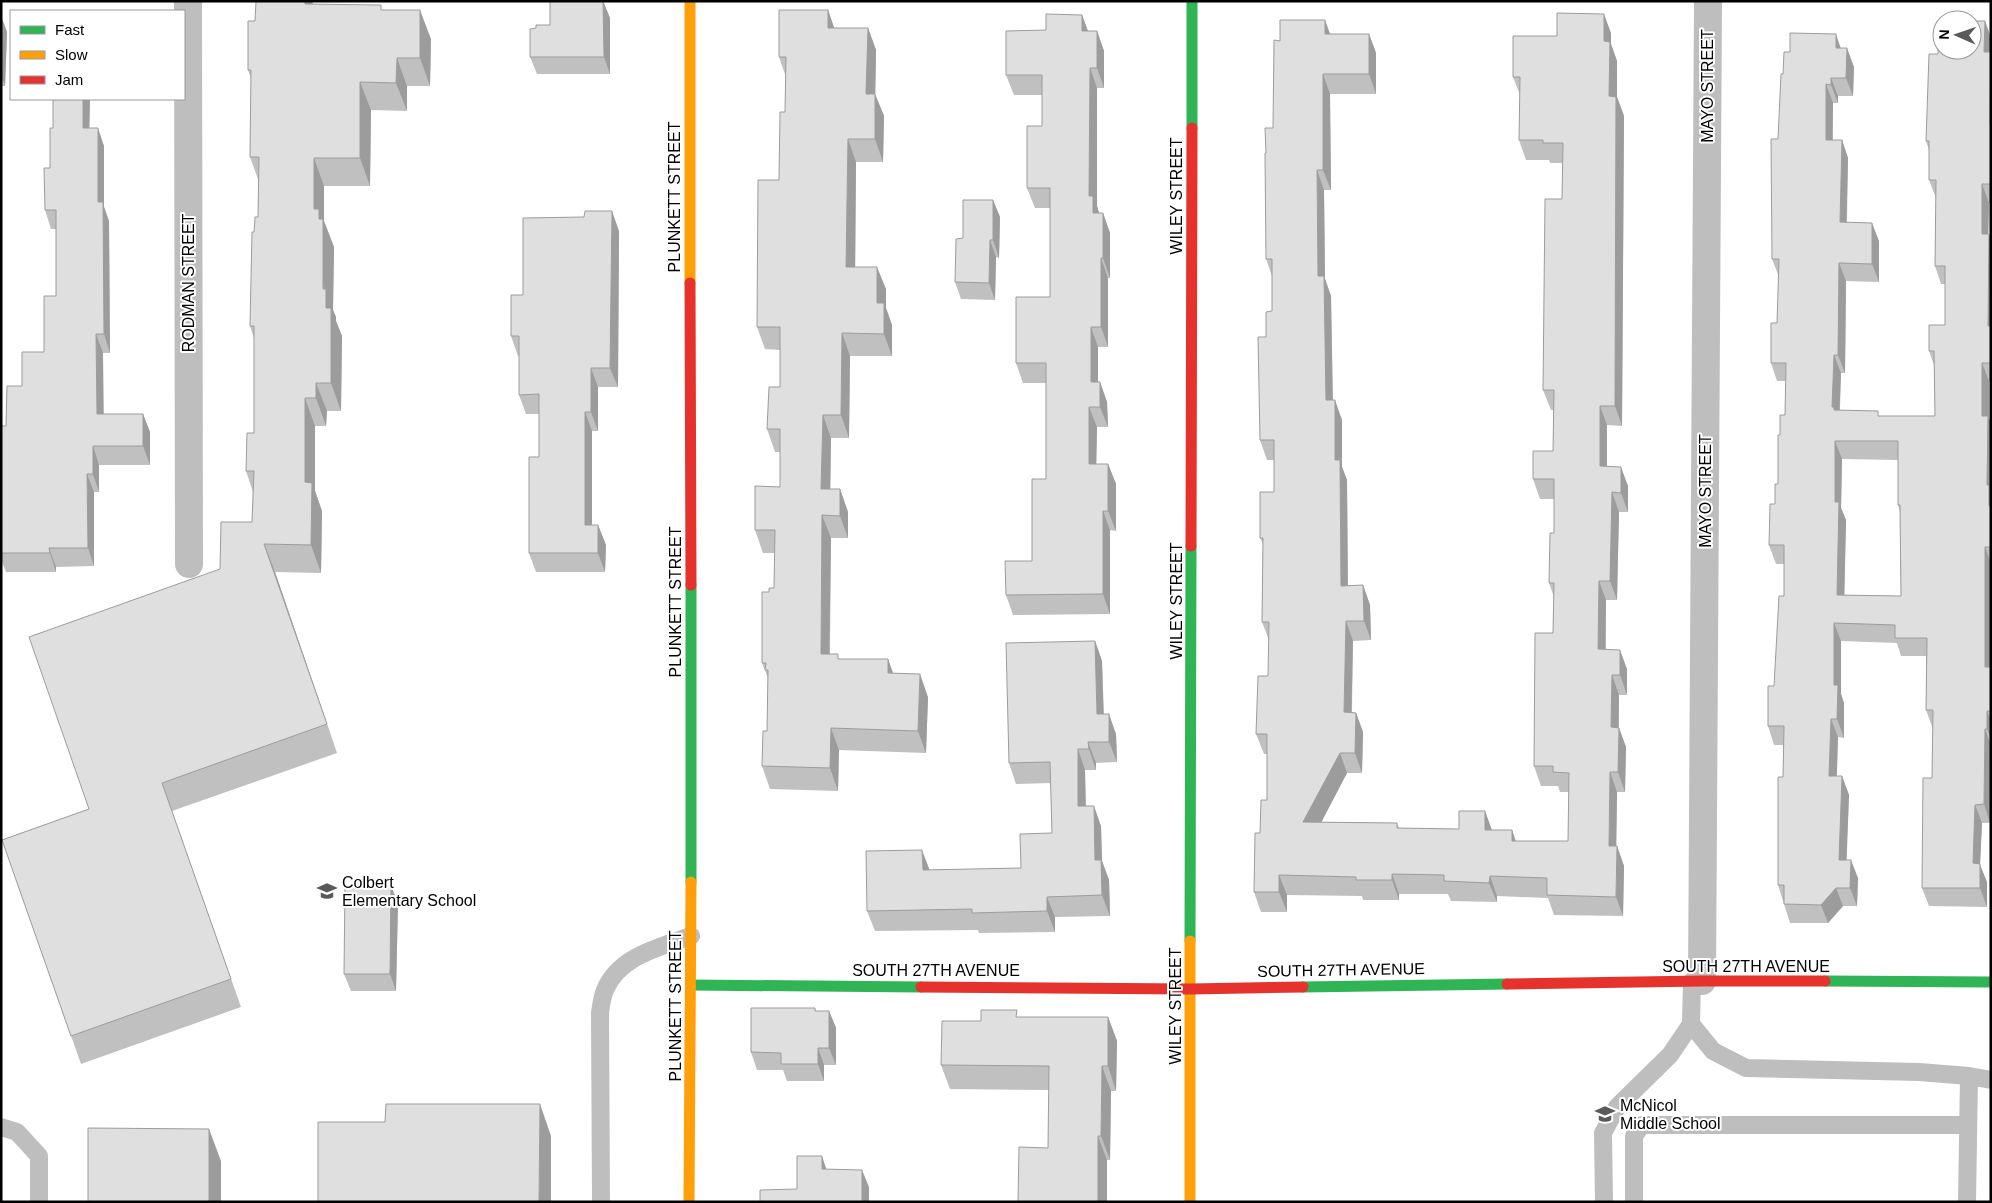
<svg xmlns="http://www.w3.org/2000/svg" width="1992" height="1203" viewBox="0 0 1992 1203" font-family="Helvetica,sans-serif">
	<style>
		.lines { fill: none; stroke-linecap: round; stroke-linejoin: round }
		.lane { stroke: #bebebe; stroke-width: 18 }
		.street { stroke: #bebebe; stroke-width: 28 }
		.fast { stroke: #30b455; stroke-width: 11 }
		.slow { stroke: #ff9f0a; stroke-width: 11 }
		.jam { stroke: #e5322d; stroke-width: 11 }
		.wall { fill: #c0c0c0; fill-rule: evenodd }
		.shaded-wall { fill: #9c9c9c }
		.building { fill: #dfdfdf; stroke: #9c9c9c; fill-rule: evenodd }
		.labels { text-anchor: middle; dominant-baseline: central; stroke-width: 4; stroke-linejoin: round; paint-order: stroke }
		.street-label { font-size: 16px; fill: #000; stroke: #fff }
		.poi-label { font-size: 16px; fill: #000; stroke: #fff; text-anchor: start }
	</style>
	<rect width="100%" height="100%" fill="#fff"/>
	<g class="lines">
		<path class="lane" d="M1691 1024 1713 1051 1746 1068 1919 1072 1969 1076 1991 1080
			M1 1127 17 1132 39 1156V1202
			M601 1202 600 1013C601 1006 602 997 605 990 619 956 660 947 691 936
			M1604 1202 1603 1133 1617 1107 1670 1055 1691 1024 1692 981
			M1634 1202V1136L1642 1125H1968
			M1967 1202 1969 1076"/>
		<path class="street" d="M188 1 189 564
			M1702 981 1708 1"/>
		<path class="fast" d="M1192 128V1
			M691 585V882
			M1190 941 1191 546
			M1825 981 1991 982
			M691 985 921 987
			M1303 987 1507 984"/>
		<path class="slow" d="M690 1V283
			M689 1202 691 882
			M1190 1202V941"/>
		<path class="jam" d="M690 283 691 585
			M1191 546 1192 128
			M1507 984 1702 981H1825
			M921 987 1191 989 1303 987"/>
	</g>
	<path class="wall" d="M603 1 610 18V74H537L530 57 536 28 550 25Z
		M314 4 383 10 431 39 430 86H407V111L371 110 370 186H324V221L334 247 333 310 336 317V321L342 336 341 411H327L326 426H315V491L322 511 321 573 275 572 337 753 172 811 241 1007 81 1064 2 840 89 809 220 569 252 522 253 492 246 471 254 433V338L250 326 254 232 258 217 259 182 250 157 251 78 248 70 255 21Z
		M828 10 834 28H868L876 50 875 94 884 116 883 162H856L855 267 886 289V308L892 325V356H850L849 438H831L830 489H840L848 512V538H831L830 654 840 659H888L893 673 928 697 926 753 839 750 838 791 770 789 762 766 767 731 768 678 762 663 769 592 774 588 775 553H763L755 530 780 487V452H775L767 429 780 387V350L765 349 757 327 779 180 785 112 786 77 779 57Z
		M1082 15 1088 31H1097L1104 51V88H1097V206L1099 213H1103L1110 233V278H1108V347H1098V382H1100L1107 402 1108 427H1097L1096 464H1108L1116 484V531L1110 530V614L1013 615 1006 595 1032 561 1046 479V383H1023L1016 363 1050 297V208H1035L1027 188 1042 126V95H1014L1006 75 1046 30Z
		M1 16 7 32 5 86H1Z
		M1325 20 1330 34H1369L1376 53V94H1330L1331 190H1324L1325 279 1331 296 1333 400 1342 420V467L1347 480 1348 586 1363 585 1370 605 1371 640 1353 641 1352 712 1356 713 1363 732 1362 773H1347L1321 822 1397 823 1399 828 1459 829 1485 811 1492 830H1512L1515 841H1568L1569 792H1560L1558 786H1541L1534 766 1553 633 1554 597 1549 583 1554 533V499H1540L1533 479 1553 451 1554 410H1551L1543 390 1562 199 1563 163H1550L1549 160H1526L1519 140 1520 95 1513 77 1557 36 1611 33V44L1617 61V97L1624 116 1622 426 1607 425V467L1628 486V512H1619L1617 600H1606V649L1627 669V695H1619V728L1626 747 1625 792H1617L1616 846H1617L1624 866 1623 916 1554 915 1548 898 1497 896V902L1451 901 1448 894H1399V900H1363L1362 896 1287 895V912H1261L1254 892 1260 833 1267 800V754H1264L1256 734 1268 676 1269 640 1262 622 1263 544 1260 538 1274 492V460H1267L1260 440 1266 337 1272 311V276L1266 259V153L1273 128Z
		M1985 21 1991 38V203H1989L1988 234 1991 240V381H1989V418L1991 424V791L1990 823H1982L1980 865 1987 882V907L1929 906 1922 888 1932 778 1933 729 1926 710V656H1901L1897 643 1841 641V694L1844 703V738L1838 737 1837 776H1842L1849 795 1846 860 1858 878 1857 906H1843L1828 923H1790L1778 885 1783 777V745H1774L1768 726 1774 686 1784 596V564H1776L1769 545 1778 484 1780 435 1785 415 1786 381H1777L1771 363 1777 323 1779 277 1772 259 1783 74 1790 52 1841 48 1854 67 1853 96H1838V103H1833V140H1842L1848 158 1847 222 1879 241V282L1846 281 1845 373H1841L1840 410 1880 416H1935L1934 365 1929 351 1945 325V284H1941L1935 266 1936 198 1929 180V150L1926 141 1938 54ZM1842 459 1898 460V505L1900 512 1901 596 1844 595 1846 520 1841 508Z
		M90 99 89 128 104 146V207L109 221 110 353H103V414H143L150 432V465H99V492H94V566L56 567V572H6L1 559V426H6L22 386 44 352 56 296V229H51L45 210 50 168Z
		M993 200 1000 217 999 258 996 257 995 300 961 299 955 282 963 238Z
		M619 231 618 387H598V431H592V525H598L606 545 605 572H536L529 553 539 457V414H526L519 395V356H518L511 336 523 295Z
		M1095 641 1102 661 1104 714 1116 734 1117 762 1096 763V770H1085L1086 806 1101 826 1102 861 1109 880 1110 916 1055 917V932L979 933 978 930 875 931 867 911 930 870 1021 868 1052 833 1051 783 1016 784 1009 763Z
		M391 886 398 903 396 991H351L344 974Z
		M815 1008 816 1011H829L836 1028V1065H824V1081H787L783 1070H757L751 1052Z
		M1019 1017H1108L1117 1041 1116 1091H1111L1110 1160H1107L1049 1090 950 1089 941 1065 981 1021Z"/>
	<path class="shaded-wall" d="M305 1H312L315 10 305 4Z
		M603 1 610 18V74L604 57Z
		M420 10 431 39 430 86 420 58Z
		M828 10 836 33 828 28Z
		M1604 14 1611 33V44L1617 61V97L1624 116 1622 426 1615 406 1609 96 1604 41Z
		M1082 15 1089 34 1082 31Z
		M1 16 7 32 5 86 1 75Z
		M1325 20 1332 40 1325 34Z
		M1985 21 1991 38V126L1990 124 1984 52Z
		M868 28 876 50 875 116 866 94Z
		M1097 31 1104 51V88L1097 68Z
		M1369 34 1376 53V94L1369 74Z
		M1836 34 1842 52 1836 48Z
		M1847 48 1854 67 1853 96 1846 78Z
		M397 58 407 86V111L396 83Z
		M1090 68 1097 88V206L1100 216 1093 213 1089 196Z
		M1323 74 1330 94 1331 190 1323 170Z
		M1831 78 1838 96V103L1831 85Z
		M360 82 371 110 370 186 360 158Z
		M1826 84 1833 103 1832 158 1826 140Z
		M875 94 884 116 883 162 875 139Z
		M83 99H90L89 146 83 128Z
		M98 128 104 146V207L109 221 110 353 104 334 98 202Z
		M848 139 856 162 855 289 846 267Z
		M1842 140 1848 158 1846 241 1840 222Z
		M314 158 324 186V221L334 247 333 310 336 317V321L342 336 341 411 331 383 326 308 314 209Z
		M1317 170 1324 190 1325 279 1331 296 1333 420 1326 400 1318 276Z
		M1982 184 1989 203 1988 252 1982 234Z
		M993 200 1000 217 999 258 993 240Z
		M612 211 619 231 618 387 610 368Z
		M1103 213 1110 233V278L1103 258Z
		M1872 223 1879 241V282L1872 264Z
		M1989 234 1991 240V333L1988 326Z
		M990 240 996 257 995 300 989 283Z
		M1101 258 1108 278V347L1101 327Z
		M1839 263 1846 281 1845 373 1838 355Z
		M877 267 886 289V308L892 325V356L884 334 877 303Z
		M1091 327 1098 347V401L1091 382Z
		M842 333 850 356 849 438 841 415Z
		M96 334 103 353 104 433 97 414Z
		M1834 355 1841 373 1839 422 1832 407Z
		M1982 363 1989 381V418L1991 424V510L1989 506 1982 416Z
		M591 368 598 387V431L591 412Z
		M1100 382 1107 402 1108 427 1100 407Z
		M316 383 327 411 326 426 316 398Z
		M305 398 315 426V491L322 511 321 573 311 545 305 482Z
		M1335 400 1342 420V467L1347 480 1348 606 1341 586 1335 460Z
		M1600 406 1607 425V486L1600 466Z
		M1089 407 1097 427 1096 484 1089 464Z
		M585 412 592 431V545L585 525Z
		M143 414 150 432V465L143 446Z
		M823 415 831 438 830 512 821 489Z
		M1835 441 1842 459 1841 508 1846 520 1844 613 1837 595 1835 502Z
		M93 446 99 465V492L93 474Z
		M1108 464 1116 484V531L1108 511Z
		M1621 467 1628 486V512L1621 493Z
		M87 474 94 492V566L88 548Z
		M840 489 848 512V538L840 516Z
		M1612 492 1619 512 1617 600 1610 581Z
		M1103 511 1110 530V614L1103 594Z
		M822 515 831 538 829 676 821 654Z
		M598 525 606 545 605 572 598 553Z
		M264 544 275 572 337 753 327 724Z
		M1985 547 1991 563V683L1985 667Z
		M49 548 56 567V572L50 553Z
		M1599 581 1606 600 1605 669 1598 649Z
		M1363 585 1370 605 1371 640 1364 621Z
		M1346 621 1353 641 1351 732 1344 712Z
		M1834 623 1841 641V694L1844 703V738L1837 719 1834 685Z
		M1095 641 1102 661 1104 734 1097 714Z
		M1620 650 1627 669V695L1620 675Z
		M888 659 896 682 888 673Z
		M920 674 928 697 926 753 918 731Z
		M1612 675 1619 695 1618 747 1611 727Z
		M1987 711 1991 720V738L1987 729Z
		M1356 713 1363 732 1362 773 1355 753Z
		M1109 714 1116 734 1117 762 1109 742Z
		M1831 719 1838 737 1836 794 1829 776Z
		M831 728 839 750 838 791 830 768Z
		M1619 728 1626 747 1625 792 1618 772Z
		M1985 729 1991 745 1990 823 1984 804Z
		M1088 742 1096 763V770L1089 749Z
		M1078 749 1085 770 1086 826 1078 806Z
		M1340 753 1347 773 1311 842 1303 822Z
		M1610 772 1617 792 1616 866 1609 846Z
		M1842 776 1849 795 1846 878 1839 860Z
		M1975 805 1982 823 1980 865 1987 882V907L1980 888 1973 863Z
		M1094 806 1101 826 1102 861 1109 880 1110 916 1102 895 1095 860Z
		M1485 811 1492 831 1485 830Z
		M1512 830 1519 850 1512 841Z
		M1617 846 1624 866 1623 916 1616 897Z
		M922 850 930 871 923 870Z
		M1851 860 1858 878 1857 906 1850 888Z
		M1392 874 1399 894V900L1392 880Z
		M1279 875 1287 895V912L1279 892Z
		M1490 876 1497 896V902L1489 883Z
		M391 886 398 903 396 991 390 974Z
		M1836 888 1843 906 1828 923 1821 905Z
		M1047 897 1055 917V932L1047 911Z
		M829 1011 836 1028V1065L829 1048Z
		M1108 1017 1117 1041 1116 1091 1108 1066Z
		M818 1048 824 1065V1081L818 1064Z
		M1102 1066 1111 1091 1110 1160 1101 1136Z
		M540 1104 551 1136V1202H539Z
		M209 1129 221 1161V1202H209Z
		M1098 1136 1107 1160V1202H1098Z
		M822 1156 828 1174 822 1169Z
		M862 1170 869 1187V1202H862Z"/>
	<path class="building" d="M256 1H305V4L381 5V10H420V58H397L396 83 360 82V158H314V209H319V219H323V289H326V308H331V383H316V398H305V482L312 483 311 545 264 544 327 724 162 783 231 979 71 1036 2 840 89 809 29 637 220 569 221 522H252L254 471H246L247 433H254V326H250L252 232H254L255 217H258L259 157H250L251 70H248V21H255Z
		M550 1H603L604 57H530V29L536 28V25H550Z
		M779 10H828V28H868L866 94H875V139H848L846 267H877V303H884V334L842 333 841 415H823L821 489H840V516L822 515 821 654H838V659H888V673L920 674 918 731 831 728 830 768 762 766 763 731H767L768 670H765L766 663H762V592H769V588H774L775 530H755V486L780 487V429H767L769 387H780V327H757L758 180H779L780 112H785L786 57H779Z
		M1557 13 1604 14V41L1610 42 1609 96 1616 97 1615 406H1600V466L1621 467V493L1612 492 1610 581H1599L1598 649 1620 650V675H1612L1611 727 1619 728 1618 772H1610L1609 846H1617L1616 897 1547 895V878L1490 876 1489 883 1444 881V875L1392 874V880H1356V877L1279 875V892H1254L1255 833H1260L1261 800H1267V734H1256L1258 676H1268L1269 622H1262L1263 538H1260V492H1274V440H1260L1258 337H1266V312L1272 311V259H1266L1265 153H1266L1265 128H1273L1274 40 1280 41V20H1325V34H1369V74H1323V170H1317L1318 276H1324L1326 400H1335V460H1340L1341 586 1363 585 1364 621H1346L1344 712 1356 713 1355 753H1340L1303 822 1397 823V828L1459 829V811H1485V830H1512V841H1568L1569 773 1553 772V766H1534L1535 633H1553L1554 583H1549L1550 533H1554V479H1533V451H1553L1554 390H1543L1545 199H1562L1563 143H1543V140H1519L1520 77H1513V36H1557Z
		M1046 14 1082 15V31H1097V68H1090L1089 196H1093V213H1103V258H1101V327H1091V382H1100V407H1089V464H1108V511H1103V594L1006 595 1005 561H1032V479H1046V363H1016V297H1050V188H1027V126H1042V75H1006V31L1046 30Z
		M1938 21H1942V50H1972V21H1985L1984 52H1991L1990 124H1991V184H1982V234H1989L1988 326H1991V363H1982V416H1988L1987 485H1989V506H1991V547H1985V667H1991V711H1987V729H1985L1984 804 1975 805 1973 863 1980 864V888H1922L1923 778H1932L1933 710H1926L1927 638H1895V625L1834 623V685H1838L1837 719H1831L1829 776H1842L1839 860H1851L1850 888H1836L1821 905 1784 904V885H1778V777H1783L1784 726H1768V686H1774L1779 596H1784V545H1769L1770 504H1775V484H1778V435H1780V415H1785L1786 363H1771V323H1777L1779 259H1772L1771 139H1778L1781 74H1783L1784 52H1790V33L1836 34V48H1847L1846 78H1831V85L1826 84V140H1842L1840 222 1872 223V264L1839 263 1838 355H1834L1832 407H1834V410L1878 411V416H1935L1934 351H1929V325H1945V266H1935L1936 180H1929V141H1926L1929 54H1938ZM1835 441H1898V505H1900L1901 596 1837 595 1839 502H1835Z
		M53 99H83V128H98V202H103L104 334H96L97 414H143V446H93V474H87L88 548H49L50 553H1V426H6L7 386H22V352H44V296H56V210H45L44 168H50V128H53Z
		M963 200H993V240H990L989 283 955 282 956 239 963 238Z
		M585 211H612L610 368H591V412H585V525H598V553H529V457H539V394L519 395V336H511V295H523V218L584 217Z
		M1095 641 1097 714H1109V742H1088L1089 749H1078V806H1094L1095 860H1101L1102 895 1047 897V911L972 913V909L867 911 866 851 922 850 923 870 1021 868 1020 834 1052 833 1050 762 1009 763 1006 643Z
		M345 886H391L390 974H344Z
		M751 1008H815V1011H829V1048H818V1064H781V1053L751 1052Z
		M981 1010H1017L1016 1017H1108V1066H1102L1101 1136H1098V1202H1018L1019 1147 1048 1148 1049 1066 941 1065 942 1021H981Z
		M386 1104H540L539 1202H318V1122H385Z
		M88 1128 209 1129V1202H88Z
		M797 1156H822V1169L862 1170V1202H760V1190L797 1189Z"/>
	<defs>
		<symbol id="school-bare" viewBox="-9 -9 18 18"><path d="M0-5L7-2L0 1L-7-2ZM-4 1L0 2.5L4 1V4Q0 6-4 4Z" fill="#595959" stroke="#fff" stroke-width="2.5" paint-order="stroke"/></symbol>
	</defs>
	<g fill-rule="evenodd">
		<use href="#school-bare" x="313" y="877" width="28" height="28"/>
		<use href="#school-bare" x="1591" y="1100" width="28" height="28"/>
	</g>
	<g class="labels">
		<g class="street-label">
			<text transform="translate(1707 86) rotate(-90)">MAYO STREET</text>
			<text transform="translate(1176 196) rotate(-90)">WILEY STREET</text>
			<text transform="translate(674 197) rotate(-90)">PLUNKETT STREET</text>
			<text transform="translate(188 283) rotate(-90)">RODMAN STREET</text>
			<text transform="translate(1705 491) rotate(-90)">MAYO STREET</text>
			<text transform="translate(1176 601) rotate(-90)">WILEY STREET</text>
			<text transform="translate(675 602) rotate(-90)">PLUNKETT STREET</text>
			<text x="1746" y="966">SOUTH 27TH AVENUE</text>
			<text x="936" y="970">SOUTH 27TH AVENUE</text>
			<text transform="translate(1341 970) rotate(-1)">SOUTH 27TH AVENUE</text>
			<text transform="translate(675 1006) rotate(-90)">PLUNKETT STREET</text>
			<text transform="translate(1175 1006) rotate(-90)">WILEY STREET</text>
		</g>
		<g class="poi-label">
			<text x="342" y="882">Colbert<tspan x="342" dy="18">Elementary School</tspan></text>
			<text x="1620" y="1105">McNicol<tspan x="1620" dy="18">Middle School</tspan></text>
		</g>
	</g>
	<rect width="1992" height="1203" fill="none" stroke="#000000" stroke-width="5"/>
	<rect x="10" y="10" width="175" height="90" fill="#ffffff" stroke="#999999"/>
	<rect x="20" y="26" width="25" height="8" fill="#30b455" stroke="#999999"/>
	<text x="55" y="35" font-size="15" fill="#000000">Fast</text>
	<rect x="20" y="51" width="25" height="8" fill="#ff9f0a" stroke="#999999"/>
	<text x="55" y="60" font-size="15" fill="#000000">Slow</text>
	<rect x="20" y="76" width="25" height="8" fill="#e5322d" stroke="#999999"/>
	<text x="55" y="85" font-size="15" fill="#000000">Jam</text>
	<g transform="translate(1957 35) rotate(272)"><circle r="24" fill="#ffffff" stroke="#999999"/>
	<path d="M0-4L9 19L0 12L-9 19Z" fill="#595959"/>
	<text y="-8" font-size="14" font-weight="bold" text-anchor="middle" fill="#000000">N</text>
	</g>
</svg>
